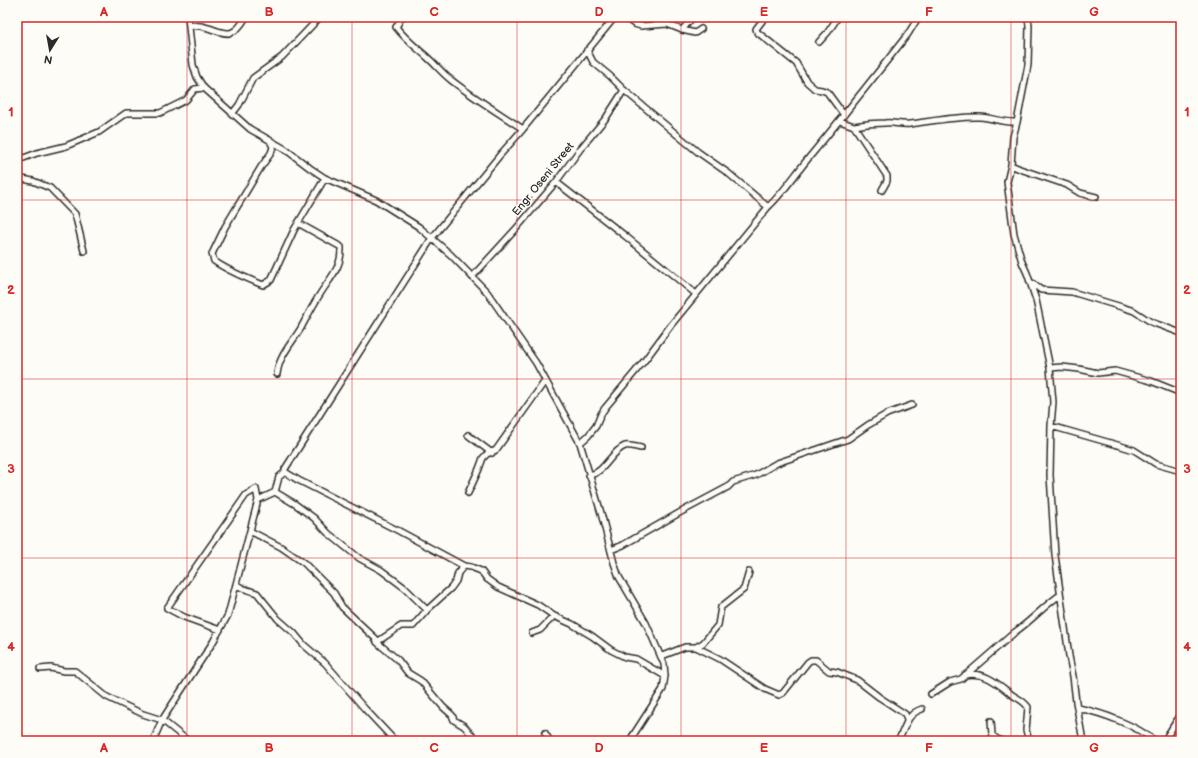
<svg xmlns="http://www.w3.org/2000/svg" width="1198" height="758" viewBox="0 0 1198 758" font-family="'Balsamiq Sans',sans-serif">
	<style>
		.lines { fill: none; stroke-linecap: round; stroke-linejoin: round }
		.street-casing { stroke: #2b2b2b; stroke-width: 8 }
		.street { stroke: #fdfcf7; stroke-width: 5 }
		.grid { fill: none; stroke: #d62828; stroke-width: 1; stroke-opacity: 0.55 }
		.labels { text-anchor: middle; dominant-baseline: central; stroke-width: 3; stroke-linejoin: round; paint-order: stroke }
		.street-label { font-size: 11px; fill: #2b2b2b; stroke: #fdfcf7 }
		.neatline { fill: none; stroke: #d62828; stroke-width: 1.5 }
		.grid-label { font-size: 13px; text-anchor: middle; font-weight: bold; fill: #d62828 }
	</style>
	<rect width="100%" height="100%" fill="#fdfcf7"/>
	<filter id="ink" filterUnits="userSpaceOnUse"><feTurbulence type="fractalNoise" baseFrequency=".025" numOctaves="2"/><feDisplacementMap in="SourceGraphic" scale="8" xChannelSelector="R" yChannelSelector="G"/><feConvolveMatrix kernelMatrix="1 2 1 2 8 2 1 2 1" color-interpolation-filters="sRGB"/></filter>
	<g filter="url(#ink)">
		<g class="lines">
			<defs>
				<path id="street" d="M188 17 193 65 197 77 204 88 250 129 285 149 310 168 325 178 376 200 419 227 451 255 487 292 536 363 580 443 601 513 614 563 619 577 646 623 664 664 665 676 663 689 632 737V741
					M402 17 396 27C405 39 416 47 427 57 436 65 442 73 451 80 474 98 499 113 523 129
					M624 17 634 24 641 26 667 24 682 30 695 33 701 29
					M765 17 756 29 757 32 796 63 807 82 815 89 822 90 827 92 844 115
					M1028 17 1029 26 1028 65 1017 122 1013 137 1011 165 1007 182 1014 234 1022 262 1027 273 1036 300 1050 368 1053 402 1051 426 1050 475 1055 555 1069 656 1073 676 1076 702 1083 741
					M189 25C193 25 197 26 201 26 224 31 231 43 246 17
					M682 30 693 17
					M819 42 828 32 838 17
					M587 50 593 62 610 76 624 90 675 133 698 152 728 173 768 207
					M232 114 239 105 253 78 282 57 320 17
					M840 121 854 126 887 176V181L882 190
					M854 126C864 124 875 123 885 123 893 122 901 125 910 124 933 121 957 116 980 117 993 118 1004 123 1017 122
					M270 141 273 147 271 153 261 167 225 227 212 254 214 261C228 271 246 278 263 285L271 280 294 230 325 178
					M17 163 21 159 37 153 66 146 99 132 126 113H160L186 100 195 89 204 88
					M1011 165 1020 169 1067 185 1080 193 1096 197
					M17 178 33 181 50 188 75 214 84 251
					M556 182 624 235 696 294
					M472 277 515 230 556 182 581 148 606 118 624 90
					M1032 283 1041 290 1072 292 1125 308 1134 311 1151 322 1181 333
					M1050 368 1062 367 1079 369 1098 373 1115 371 1151 381 1181 393
					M277 374C279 356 292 343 301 328 308 315 314 303 322 291 332 276 342 266 341 247L298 223
					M1051 426 1121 446 1134 450 1156 464 1181 471
					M468 435 492 453
					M580 443 588 436 596 426 601 414 605 408 645 360 671 325 768 207C783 193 794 176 807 160 841 119 875 76 908 34L916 21 918 17
					M285 472 298 480 399 531 464 566 471 567 481 571 487 579 498 587 538 605 554 616 572 624 592 636 611 650 625 657 636 659 665 676
					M589 475C605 473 610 452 625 446 630 445 636 447 641 448
					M468 493 479 469 483 458 487 454 496 450 545 381
					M250 531 281 547 304 563 334 593 342 607 376 639 379 644 398 660 408 673 421 681 443 707 452 715 454 720 464 726 477 741
					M611 550 623 545 681 512 728 487 733 482 756 475 777 463 848 439 868 425 887 414 912 405
					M236 584 242 588 257 593 278 619 294 633 304 645 325 663 365 709 395 741
					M427 610 405 588 381 570 359 558 328 533 314 518 295 504 275 492 279 477 285 472V469L432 238 500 155 523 129 615 17
					M220 630 184 617 167 608 246 495 256 489 258 500
					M532 633 540 630 554 616
					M377 642 401 626H413L427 610 451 588 456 581 458 573 464 566
					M696 647 703 643 718 625 721 607 744 589 749 572
					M662 656 685 647H696L720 659 765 689 779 695 783 693 808 662 811 660H816L829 671 837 672 857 680 879 697 905 714 907 719
					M40 669 51 668 64 671H75L107 697 143 714 162 720 188 741
					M965 675C984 671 997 683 1011 694 1018 699 1023 700 1028 707L1026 730 1029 741
					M931 694 950 682 961 679 1015 632C1031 621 1044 606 1060 595
					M1078 708C1103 713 1135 725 1155 741
					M991 721 992 735 997 739 1003 741
					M545 733 550 741
					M153 741 162 720 213 642 228 615 258 500 275 492
					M898 741C906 727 906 714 922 709
					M1164 741 1181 714"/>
			</defs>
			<use href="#street" class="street-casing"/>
			<use href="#street" class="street"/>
		</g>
	</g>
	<path class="grid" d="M187 17V741M352 17V741M517 17V741M681 17V741M846 17V741M1011 17V741M17 200H1181M17 379H1181M17 558H1181"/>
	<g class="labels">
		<g class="street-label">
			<text transform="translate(543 179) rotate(-51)">Engr. Oseni Street</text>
		</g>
	</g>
	<rect width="1198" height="758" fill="none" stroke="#fdfcf7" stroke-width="44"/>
	<g transform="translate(50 50) rotate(191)" stroke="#fdfcf7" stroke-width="3" paint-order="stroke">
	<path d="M0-3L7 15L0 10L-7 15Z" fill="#2b2b2b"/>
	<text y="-6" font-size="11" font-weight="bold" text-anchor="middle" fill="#2b2b2b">N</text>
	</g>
	<rect x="22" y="22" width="1154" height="714" class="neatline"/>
	<g class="grid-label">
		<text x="104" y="16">A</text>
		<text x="269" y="16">B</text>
		<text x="434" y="16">C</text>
		<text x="599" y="16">D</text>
		<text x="764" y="16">E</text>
		<text x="929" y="16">F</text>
		<text x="1094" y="16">G</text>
		<text x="11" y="116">1</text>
		<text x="1187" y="116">1</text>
		<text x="11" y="294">2</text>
		<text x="1187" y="294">2</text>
		<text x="11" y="473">3</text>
		<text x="1187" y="473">3</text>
		<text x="11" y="651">4</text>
		<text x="1187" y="651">4</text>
		<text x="104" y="752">A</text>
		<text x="269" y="752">B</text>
		<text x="434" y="752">C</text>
		<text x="599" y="752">D</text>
		<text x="764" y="752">E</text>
		<text x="929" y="752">F</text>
		<text x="1094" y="752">G</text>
	</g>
</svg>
